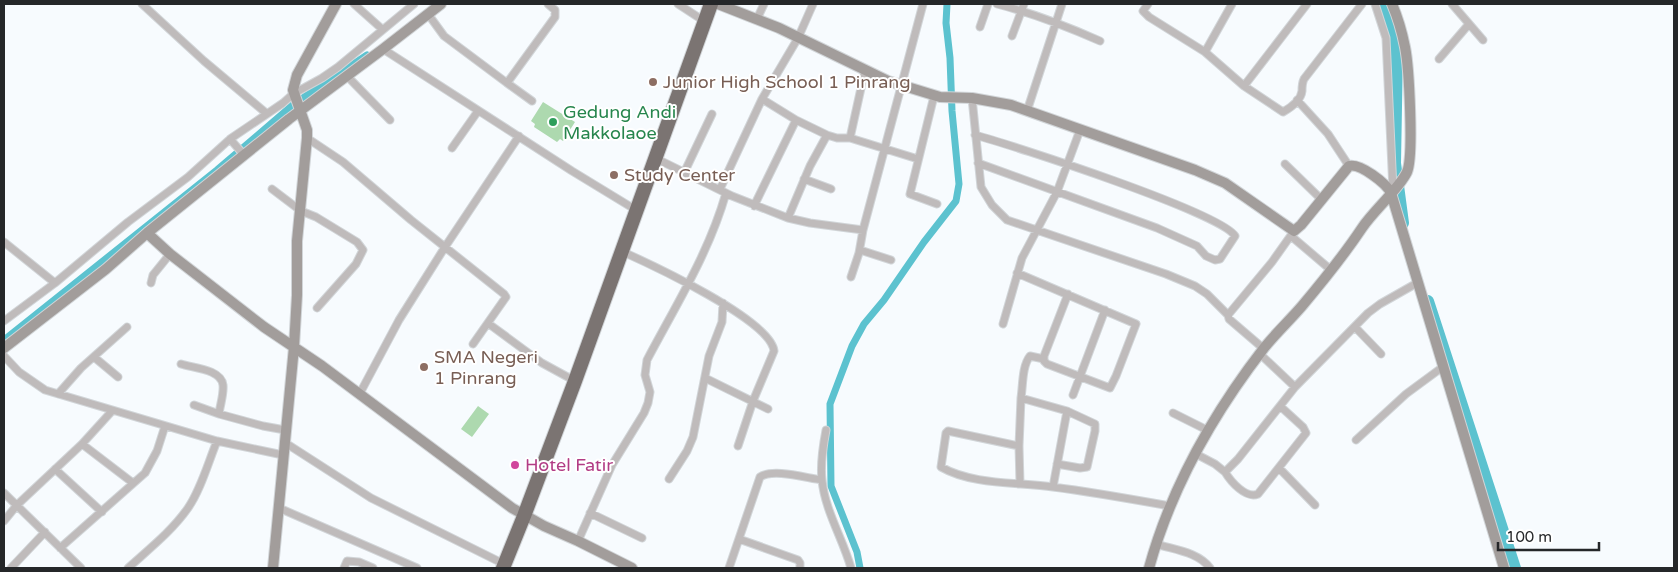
<svg xmlns="http://www.w3.org/2000/svg" width="1678" height="572" viewBox="0 0 1678 572" font-family="'Varela Round',sans-serif">
	<style>
		.green { fill: #add9af }
		.lines { fill: none; stroke-linecap: round; stroke-linejoin: round }
		.canal { stroke: #5cc2cf; stroke-width: 7 }
		.river { stroke: #5cc2cf; stroke-width: 12 }
		.street-casing { stroke: #d1d5d8; stroke-width: 9 }
		.secondary-casing { stroke: #d1d5d8; stroke-width: 12 }
		.highway-casing { stroke: #d1d5d8; stroke-width: 16 }
		.street { stroke: #bfbbbb; stroke-width: 7 }
		.secondary { stroke: #a29d9b; stroke-width: 10 }
		.highway { stroke: #7b7472; stroke-width: 14 }
		.education-dot { fill: #8d6e63; stroke: #fff; stroke-width: 2 }
		.leisure-dot { fill: #2e9e5b; stroke: #fff; stroke-width: 2 }
		.hotel-dot { fill: #d1479c; stroke: #fff; stroke-width: 2 }
		.labels { text-anchor: middle; dominant-baseline: central; stroke-width: 4; stroke-linejoin: round; paint-order: stroke }
		.education-label { font-size: 18px; fill: #785e54; stroke: #fff; text-anchor: start }
		.leisure-label { font-size: 18px; fill: #27864d; stroke: #fff; text-anchor: start }
		.hotel-label { font-size: 18px; fill: #b23c85; stroke: #fff; text-anchor: start }
	</style>
	<rect width="100%" height="100%" fill="#f7fbfe"/>
	<path class="green" d="M543 102 575 122 563 141 560 139 557 142 534 127 535 124 531 121Z
		M478 406 489 414 472 437 461 429Z"/>
	<g class="lines">
		<path class="canal" d="M4 340 217 170 294 104 367 55
			M860 568 857 552 831 486 830 404 852 346 864 324 884 300 924 242 956 201 959 184 952 111 950 58 946 23 947 4"/>
		<path class="river" d="M1381 4 1397 50 1395 163 1403 223
			M1428 301 1515 568"/>
		<defs>
			<path id="street" d="M142 4 204 61 266 113
				M354 4 382 29
				M678 4 704 21
				M997 4C1032 13 1066 26 1100 41
				M1148 4 1143 11 1149 17 1205 52 1244 86 1283 112C1290 108 1301 100 1302 91 1302 86 1302 83 1304 79L1362 4
				M1375 4 1386 38 1393 190
				M1452 4 1483 40
				M428 14 444 36 507 83
				M757 19 764 4
				M980 27 988 4
				M1012 36 1024 4
				M383 49 572 171 636 210
				M1205 52 1232 4
				M1439 59 1469 24
				M347 76 390 120
				M1244 86 1307 4
				M934 96 910 194 937 204
				M972 98 981 187 992 205 1007 220 1166 274 1195 286 1207 294 1228 315 1229 319 1264 349
				M762 99 796 120 827 135 837 138H850L918 159
				M1297 100 1328 134 1349 166
				M532 101 507 83 555 17V10L548 4
				M1027 111 1062 4
				M975 135C1012 145 1222 213 1235 236L1220 259 1215 260 1206 256 1197 246 1157 228 978 163
				M307 138 343 162 411 220 504 294 506 297 473 344
				M850 138 865 70
				M230 139 244 155
				M452 148 478 111
				M655 158 732 196 788 218 810 223 863 230 923 4
				M1285 164 1321 199
				M684 173 712 114
				M804 179 831 189
				M272 189 301 211 316 217 357 242 363 250 356 264 317 308
				M720 189 762 99 798 38 813 4
				M754 206 796 120
				M788 218 810 166 827 135
				M1291 236 1331 270
				M4 242 55 283
				M860 250 891 260
				M621 251C650 264 771 320 774 351L753 401 738 446
				M1017 273 1136 324 1116 376 1110 388 1047 364 1044 361V356L1068 294
				M851 277 859 253 863 230
				M151 283 153 275 170 254
				M1228 315 1272 262 1294 231
				M4 321 55 283 128 222 188 177 230 139 283 103 293 94 322 78 338 67 414 4
				M489 324 542 363 575 381
				M1003 324 1022 258 1057 192 1080 130
				M1355 327 1381 354
				M1260 354 1295 387
				M4 356 19 372 45 390 217 441 283 455
				M94 357 118 377
				M1044 359 1030 356C1022 366 1023 385 1021 398L1067 411 1053 487
				M181 364C193 368 221 369 223 385 224 394 220 405 219 414L263 426 285 430
				M705 378 768 409
				M58 394 81 368 127 327
				M359 395 399 320 445 247 519 136
				M1073 395 1105 310
				M194 405 219 414
				M1173 413 1209 431
				M826 430C823 446 820 464 822 480 825 511 843 539 851 568
				M1356 440 1406 394 1444 366
				M284 442 371 498 504 564
				M82 444 133 483
				M1019 446 948 431 946 433 941 467C972 485 1018 482 1053 487 1092 492 1131 499 1170 506
				M1196 454 1215 464 1225 472 1238 459 1295 387 1368 313 1380 304 1417 283
				M1057 464 1080 468 1087 467 1095 431V424L1067 411
				M1279 468 1315 505
				M55 469 102 512
				M1225 472C1231 482 1246 499 1258 494L1306 433 1303 427 1280 406
				M669 479 687 451 693 437 709 356 722 322 723 303
				M1020 483 1019 446 1021 398
				M4 493 81 568
				M279 508 417 568
				M590 513 642 538
				M4 521 17 505 82 444 112 411
				M739 539 798 560 800 563V568
				M578 541 612 465 644 413 648 403 650 392 645 375 647 360C676 305 709 253 726 193
				M1156 544C1175 550 1198 552 1210 568
				M60 548 145 473 157 451 165 426
				M11 568 45 532
				M128 568C149 549 172 531 188 508 201 489 208 463 217 441
				M344 568 347 561 359 562 373 568
				M729 568 760 477C773 468 806 478 822 480"/>
			<path id="secondary" d="M718 4 779 28 888 81 940 97 972 98 1011 105 1195 170 1225 183 1294 231 1301 225 1349 166C1360 163 1386 183 1391 193 1428 318 1467 443 1504 568
				M147 233 170 254 264 327 322 366 512 508 544 526 578 541 632 568
				M4 348 106 269 147 233 289 119 383 49 441 4
				M273 568 294 347 297 295V241L307 138V130L293 90 297 75 336 4
				M1149 568C1171 488 1213 414 1264 348 1276 333 1290 320 1302 306 1323 281 1344 255 1362 228 1374 210 1399 189 1407 172 1414 156 1409 67 1405 47 1402 32 1398 18 1392 4"/>
			<path id="highway" d="M503 568 524 516 575 381 711 4"/>
		</defs>
		<use href="#street" class="street-casing"/>
		<use href="#secondary" class="secondary-casing"/>
		<use href="#highway" class="highway-casing"/>
		<use href="#street" class="street"/>
		<use href="#secondary" class="secondary"/>
		<use href="#highway" class="highway"/>
	</g>
	<g class="education-dot">
		<circle cx="653" cy="82" r="5"/>
		<circle cx="614" cy="175" r="5"/>
		<circle cx="424" cy="367" r="5"/>
	</g>
	<circle class="leisure-dot" cx="553" cy="122" r="5"/>
	<circle class="hotel-dot" cx="515" cy="465" r="5"/>
	<g class="labels">
		<g class="education-label">
			<text x="663" y="82">Junior High School 1 Pinrang</text>
			<text x="624" y="175">Study Center</text>
			<text x="434" y="357">SMA Negeri<tspan x="434" dy="21">1 Pinrang</tspan></text>
		</g>
		<g class="leisure-label">
			<text x="563" y="112">Gedung Andi<tspan x="563" dy="21">Makkolaoe</tspan></text>
		</g>
		<g class="hotel-label">
			<text x="525" y="465">Hotel Fatir</text>
		</g>
	</g>
	<rect width="1678" height="572" fill="none" stroke="#252729" stroke-width="10"/>
	<path d="M1498 542v8h101v-8" fill="none" stroke="#252729" stroke-width="2.5"/>
	<text x="1506" y="542" font-size="15" fill="#252729" stroke="#ffffff" stroke-width="4" paint-order="stroke">100 m</text>
</svg>
